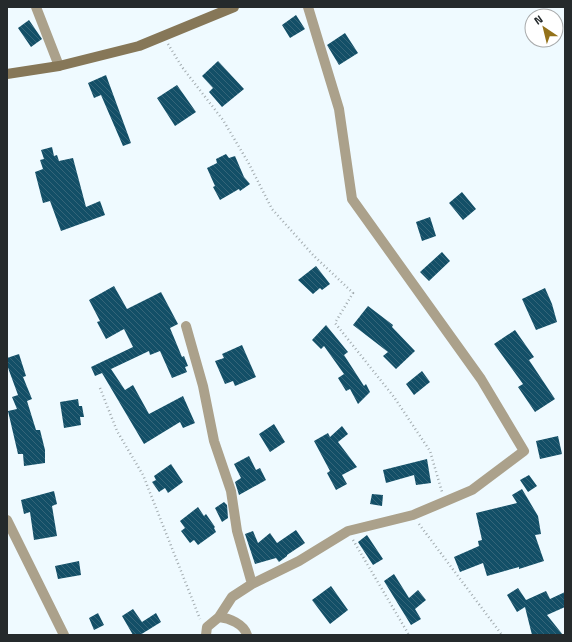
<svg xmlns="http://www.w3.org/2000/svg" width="572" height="642" viewBox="0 0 572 642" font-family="'Titillium Web',sans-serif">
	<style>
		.building { fill: url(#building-back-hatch) }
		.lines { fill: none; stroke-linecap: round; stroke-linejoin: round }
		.path { stroke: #a1aaae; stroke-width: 2.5; stroke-dasharray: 1 3; stroke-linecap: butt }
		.street { stroke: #aba18b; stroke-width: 10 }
		.secondary { stroke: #867758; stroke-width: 10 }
	</style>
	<defs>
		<pattern id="building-back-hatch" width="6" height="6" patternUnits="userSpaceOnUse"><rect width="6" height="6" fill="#134f67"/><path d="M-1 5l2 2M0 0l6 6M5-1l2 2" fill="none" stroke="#356579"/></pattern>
	</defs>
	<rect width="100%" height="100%" fill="#effaff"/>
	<path class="building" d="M296 15 305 29 290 38 282 25Z
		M29 20 42 39 31 47 18 28Z
		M345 33 358 53 339 65 327 45Z
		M218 61 244 89 222 107 209 92 213 88 202 76Z
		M106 75 131 143 123 146 101 95 94 98 88 83Z
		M177 85 196 112 175 126 157 98Z
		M52 147 54 156 57 155 59 161 73 158 86 207 100 201 105 215 61 231 50 201 43 203 35 172 43 169 40 160 44 159 41 150Z
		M226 154 229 158 235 156 244 177 250 184 240 191 239 189 220 200 213 187 215 186 207 168 217 163 216 159Z
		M462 192 476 209 463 220 449 203Z
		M430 217 436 236 422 241 416 222Z
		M442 252 450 261 429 281 420 272Z
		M316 266 330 284 322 290 320 288 313 294 298 280Z
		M114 286 127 309 161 292 178 324 170 328 182 357 184 356 188 366 185 367 187 372 172 378 160 351 150 355 149 351 111 369 125 390 133 385 149 414 183 396 195 423 183 428 180 422 144 444 102 373 95 376 91 367 133 347 124 329 106 339 97 322 100 321 89 300Z
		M545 288 552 304 557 322 536 330 522 299Z
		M368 306 393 325 392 327 415 351 396 369 383 356 388 352 353 325Z
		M326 325 348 352 344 355 364 386 366 384 370 392 358 404 350 389 346 391 338 378 344 374 324 346 321 349 312 340Z
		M515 330 534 357 529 360 555 399 535 412 518 387 523 384 494 344Z
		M242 345 256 377 235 386 233 381 225 384 215 361 224 358 222 354Z
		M19 354 26 376 23 377 32 399 27 401 36 430H40L45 450V463L24 466 23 454H18L8 411 17 409 12 397 18 395 7 365V358Z
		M422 371 430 382 414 395 406 384Z
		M78 399 79 406H82L84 417H80L81 425 64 428 60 402Z
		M274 424 285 442 270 452 259 434Z
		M342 426 348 434 338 442 357 467 342 475 347 484 336 490 327 473 330 471 314 441 328 433 330 437Z
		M558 436 562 454 540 459 536 441Z
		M249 456 256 470 260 468 266 480 239 495 235 482 241 478 234 464Z
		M427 459 431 483 416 485 414 475 386 483 383 470Z
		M171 464 183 482 168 493 165 488 159 492 152 482 156 480 154 476Z
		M529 475 537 486 528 492 520 480Z
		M522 489 538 516 541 534 535 535 544 561 519 569V567L487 576 483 563 460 572 454 557 479 546 478 541 482 540 476 513 517 503 512 495Z
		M54 491 57 504 52 506 57 536 34 540 30 512 24 514 21 500Z
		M372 494 383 495 382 506 370 504Z
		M224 502 227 505 228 518 222 522 215 508Z
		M198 507 204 516 206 514 215 527 214 528 216 532 198 545 194 540 190 543 181 531 185 528 180 521Z
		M296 530 305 543 287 555V556L279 562 276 558 255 564 245 534 253 531 258 543 270 533 277 543Z
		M367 535 383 559 373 565 358 542Z
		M79 561 81 575 58 579 55 566Z
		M394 574 409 598 418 590 426 600 415 609 421 619 411 625 384 581Z
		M331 586 348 610 330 624 312 600Z
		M518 588 526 600 546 591 550 599 565 592V607L547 615 563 635H532L525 607 517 612 507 595Z
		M133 609 142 622 156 613 161 622 140 635H133L122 616Z
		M98 613 104 625 94 630 89 618Z"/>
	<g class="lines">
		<path class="path" d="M168 44 182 67 223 120 248 162 272 209 314 256 353 293 335 323 394 397 430 451 442 492
			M100 388 117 431 143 475 200 619
			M419 524 502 635
			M353 540 409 635"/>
		<path class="street" d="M36 7 59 66
			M186 326 203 386 214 441 231 491 237 531 252 584
			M7 520 64 635
			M219 617 232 597 252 584 299 561 348 531 413 515 472 490 524 451 481 379 352 199 339 109 308 7
			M206 635 207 627 219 617C229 618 244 624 247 635"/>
		<path class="secondary" d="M7 74 59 66 139 46 234 7"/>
	</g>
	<rect width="572" height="642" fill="none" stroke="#252a2c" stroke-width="16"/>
	<g transform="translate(544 28) rotate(325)"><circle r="19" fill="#ffffff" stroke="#a8aaab"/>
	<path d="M0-3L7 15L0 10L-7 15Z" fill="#94721a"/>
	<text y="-6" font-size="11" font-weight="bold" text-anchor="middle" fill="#252a2c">N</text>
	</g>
</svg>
